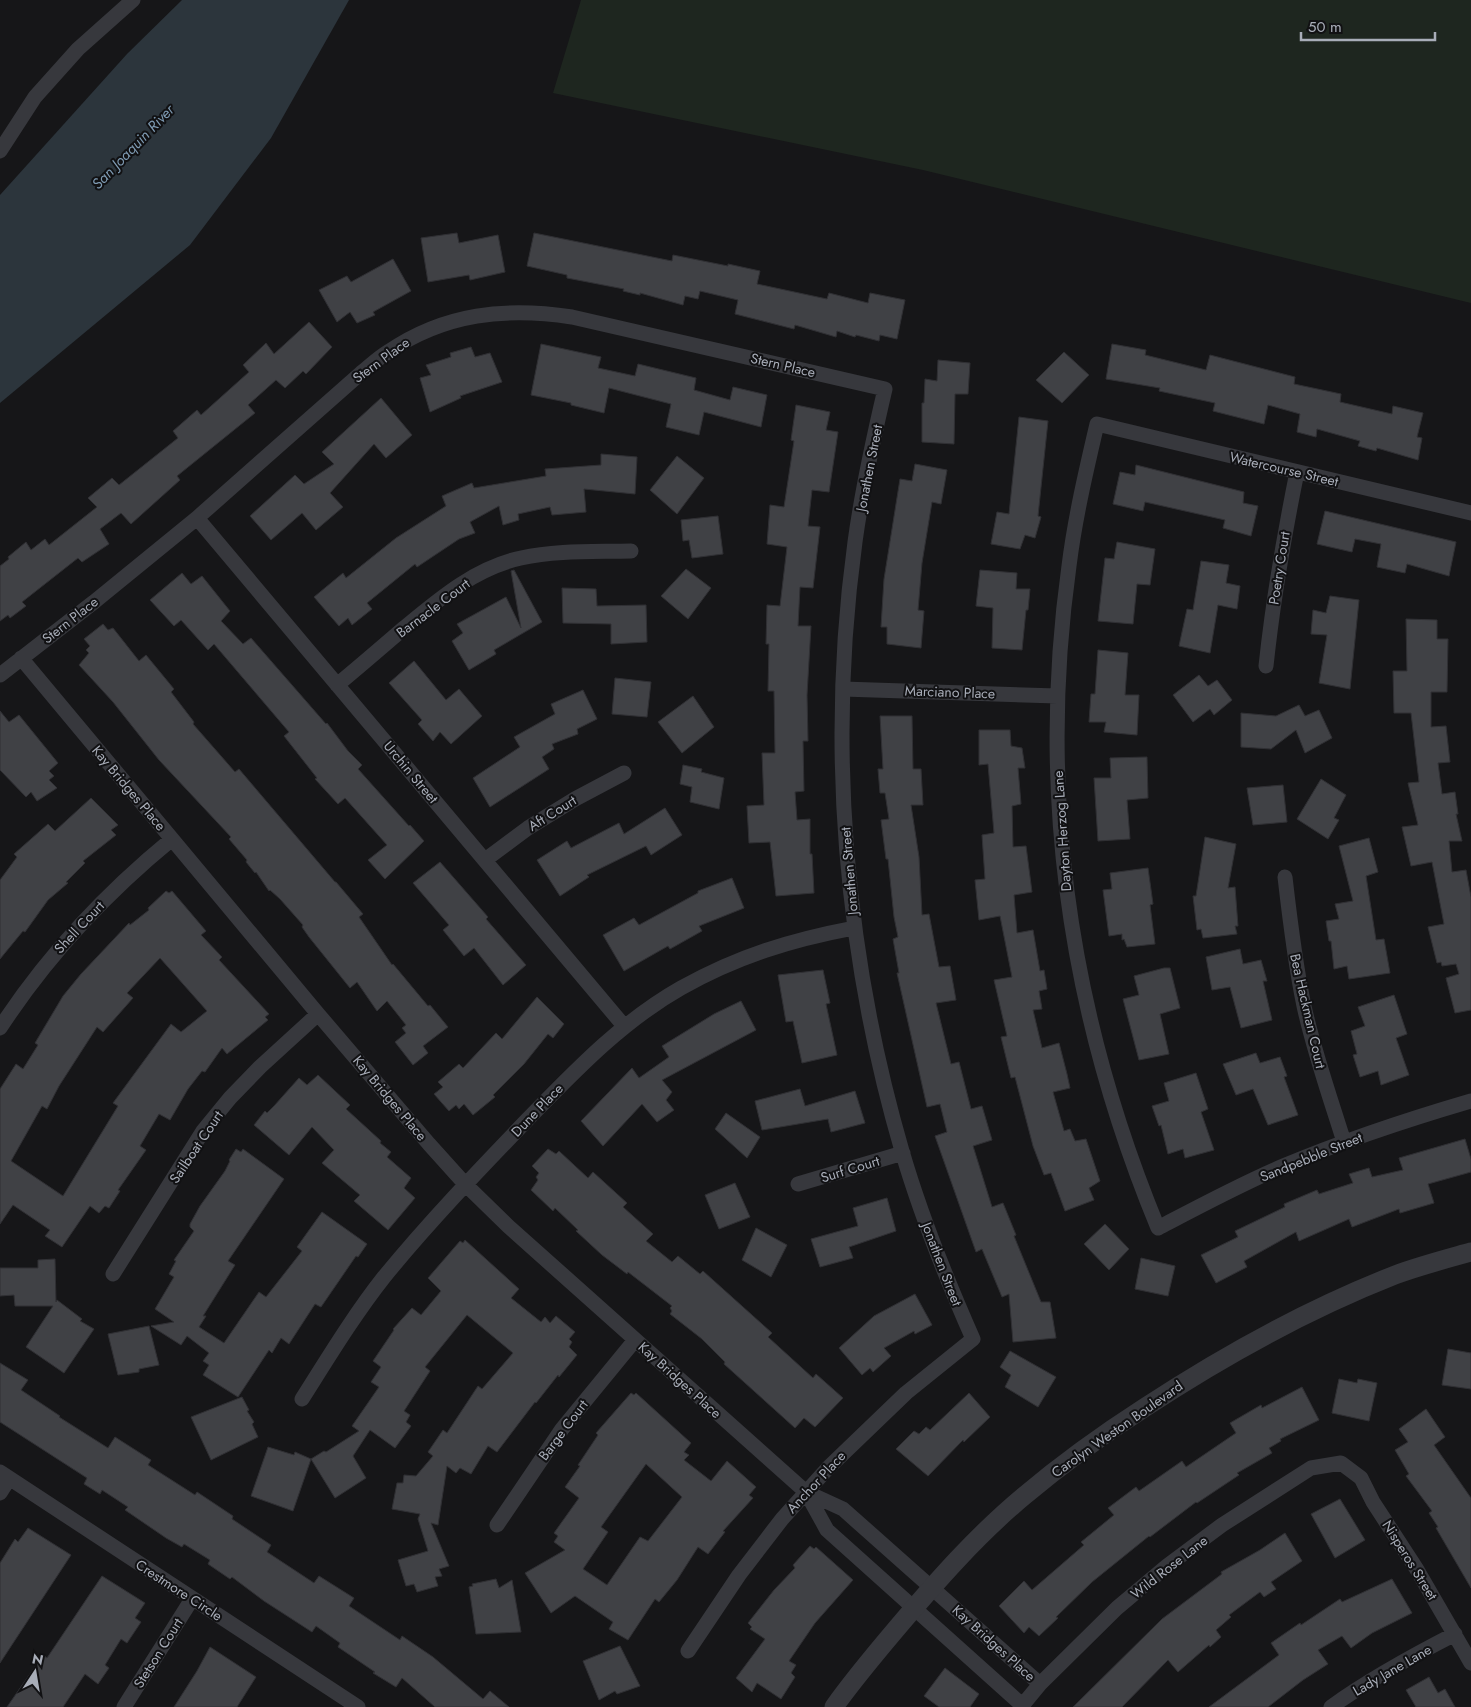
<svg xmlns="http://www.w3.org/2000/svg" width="1471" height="1707" viewBox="0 0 1471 1707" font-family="Jost,sans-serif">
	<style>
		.green { fill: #1e261f }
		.water { fill: #2c353c }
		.building { fill: #404145; stroke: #303034; fill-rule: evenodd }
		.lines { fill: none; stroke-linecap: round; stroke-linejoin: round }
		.minor { stroke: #37383d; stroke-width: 15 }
		.tertiary { stroke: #37383d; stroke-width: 19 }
		.labels { text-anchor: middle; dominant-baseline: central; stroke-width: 4; stroke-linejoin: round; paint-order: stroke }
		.street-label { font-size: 14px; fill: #a8adb8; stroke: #111113 }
		.water-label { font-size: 15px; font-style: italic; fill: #7f9bb3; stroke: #111113 }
	</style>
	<rect width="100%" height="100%" fill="#161618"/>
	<path class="green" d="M581 0H1471V303L923 170 553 93Z"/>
	<path class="water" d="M182 0H349L271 138 190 245 0 403V195L127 54Z"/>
	<path class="building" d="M457 233 459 243 498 235 505 272 470 280 469 275 428 282 421 238Z
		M534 233 672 261 673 255 728 266V264L760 271 757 284 827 299 829 293 868 303 870 293 905 300 897 339 880 335 879 341 856 335 855 337 837 331 836 337 795 325 794 329 735 314 738 300 700 291 698 299 685 296 683 305 640 293V295L623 291 624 289 567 278V275L527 266Z
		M393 259 411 291 373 312 375 315 357 323 350 312 337 322 319 290 347 276 351 282Z
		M309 322 332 347 306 374 303 371 285 388 276 380 248 405 255 413 177 476 180 480 131 524 121 513 100 529 109 544 82 562 78 558 22 602 26 606 10 618 8 615 0 621V566L9 559 8 557 26 542 31 550 45 539 49 545 97 507 88 498 112 478 119 485 178 438 173 431 197 410 201 415 249 372 243 365 266 343 274 354Z
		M541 344 601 357 598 368 635 376 638 364 696 378 694 390 730 400 733 387 767 395 761 427 704 412 699 435 666 427 671 404 609 388 604 413 571 405V403L531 395Z
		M1112 344 1146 350 1145 355 1206 370 1210 355 1295 377 1294 384 1341 394 1340 402 1392 414 1393 406 1423 413 1417 437 1422 438 1418 460 1377 448 1376 451 1358 446 1360 441 1317 429 1316 437 1297 432 1300 414 1268 405 1264 424 1213 411 1215 403 1159 391 1160 388 1106 379Z
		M471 347 475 357 490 353 502 382 460 396 461 398 430 412 420 378 431 375 426 365 451 357 450 353Z
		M1064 352 1089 375 1062 403 1036 380Z
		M938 360 970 363 968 394H955L954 444 922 442V403H924L925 379 937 381Z
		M381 398 412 435 386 458 374 444 330 493 343 507 316 530 302 513 271 540 250 516 295 475 304 484 334 464 322 452Z
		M796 405 830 412 826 430 838 432 829 492 812 490 808 526 820 527 813 588 800 587 798 626H811L807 695 808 741H803L804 791 795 792 797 820 810 819V854H812L814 893 776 896 770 842 749 843 747 806 764 805 762 753H775L774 691H768L769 644H766L767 605 780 606 787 547 767 544 770 505 784 507 794 441 791 440Z
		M1019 417 1048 421 1038 516 1041 517 1035 538 1025 535 1020 549 991 544 997 512 1009 514Z
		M601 454 637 457 635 494 584 489 586 512 552 515 550 507 518 514 519 520 503 525 499 506 470 522 475 533 459 539 417 567 415 564 367 603 372 609 352 625 348 618 339 626 314 597 343 573 346 578 396 538 446 506 442 496 472 483 474 488 546 476 545 469 601 465Z
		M677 456 704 478 677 514 650 490Z
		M915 464 947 470 941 504 932 502 922 563 918 610 924 611 921 648 887 644V627H881L884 579 900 479 912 481Z
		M1136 465 1244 492 1243 503 1258 506 1251 536 1223 528 1225 520 1145 502 1143 511 1113 504 1120 472 1135 475Z
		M1325 511 1456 542 1449 576 1407 564 1405 573 1377 567 1381 544 1355 539 1352 552 1317 544Z
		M718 516 723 554 692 558 689 540 683 541 681 520Z
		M1117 542 1155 549 1150 585 1137 584 1133 624 1098 621 1105 558 1114 559Z
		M1201 561 1229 565 1226 583 1240 586 1237 609 1218 605 1210 653 1179 646 1187 609 1193 610Z
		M686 569 711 588 688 619 661 596Z
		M514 570 542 622 494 650 496 654 469 670 452 641 463 633 457 624 506 597 521 628 511 571Z
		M980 570 1017 573 1016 589H1030L1028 610H1026L1022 650 992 648 993 608 976 606Z
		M182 573 191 584 202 576 230 611 221 621 243 644 251 638 326 724 327 723 348 751 362 765 358 769 409 826 410 825 424 841 385 879 368 860 387 845 345 798 338 804 315 779 317 778 284 736 289 732 214 644 208 650 181 620 174 626 150 600Z
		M562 588 596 589 597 606 646 605 647 642 611 644V624L563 623Z
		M1330 596 1359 600 1350 689 1319 683 1327 635 1311 634 1313 610 1326 613Z
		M1406 619 1437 620V639H1448L1447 692H1431V727L1446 726 1450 762 1438 763 1442 794 1455 792 1458 814H1456L1462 841H1449L1452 872 1466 870 1471 897V1010L1455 1013 1446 978 1459 974 1456 964 1442 966 1441 962 1437 963 1428 927 1444 924 1432 862 1411 866 1402 827 1418 825 1408 783 1419 782 1411 713H1394L1393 671H1407Z
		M103 624 108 630 113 628 139 661 146 655 174 689 171 692 194 722 193 724 235 772 239 769 335 882H336L363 914 359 917 392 965 393 964 428 1006 430 1005 448 1027 423 1046 428 1053 413 1065 395 1042 406 1033 402 1028 406 1025 387 1001 377 1011 357 982 350 988 309 937 302 927 303 925 280 899 270 890 269 891 256 872 255 873 246 862 247 860 229 839 231 837 159 760 113 702 79 665 89 653 86 650 90 646 84 639Z
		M1098 650 1128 653 1125 695H1139L1137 735 1104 732 1106 722H1089L1091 694H1095Z
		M414 661 446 700 459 689 482 716 451 744 440 732 433 741 418 724 422 720 389 683Z
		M1199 675 1208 686 1217 680 1232 700 1214 715 1210 709 1193 722 1173 695Z
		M615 678 651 682 647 717 612 714Z
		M583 690 597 719 577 729 578 734 552 744 554 749 542 757 549 769 490 807 473 778 520 747 514 737 555 714 551 704Z
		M693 696 714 727 682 753 658 722Z
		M1299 705 1305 716 1319 710 1332 738 1305 753 1296 730 1271 749 1241 747V713L1276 716Z
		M0 711 9 722 19 715 58 763 49 771 54 776 49 780 57 788 37 801 31 792 26 797 0 770Z
		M880 716H912L913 769H921L923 805H911L919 857 922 915 929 914 939 967 950 966 956 1000 936 1003 951 1064 959 1062 971 1109 982 1106 992 1140 973 1146 992 1207 1003 1203 1016 1235 1014 1236 1041 1302H1050L1056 1338 1013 1342 1009 1294 1002 1297 982 1249 976 1252 935 1136 947 1132 940 1104 927 1107 897 973H899L893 939 898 937 894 917 888 859H886L881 820 889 819 885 793H880L878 769H883Z
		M979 730H1010L1011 746 1022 748 1025 768H1018L1021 804 1012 806 1013 847 1026 846 1032 892 1014 895 1017 933 1033 930 1040 971 1044 970 1047 989 1039 991 1042 1009 1033 1010 1042 1048 1059 1043 1067 1074 1070 1088 1053 1092 1064 1131 1070 1129 1075 1141 1086 1139 1100 1181 1089 1188 1094 1200 1065 1211 1051 1173 1044 1175 1033 1146 1015 1077 1011 1078 1001 1037 1007 1036 994 980 1012 977 1000 916 979 920 975 880 985 879 982 835 994 833 988 764 979 765Z
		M1147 757 1148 798 1127 800 1130 839 1098 841 1094 778H1111L1110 758Z
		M683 765 702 769 701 772 724 778 719 809 690 802 692 787 680 784Z
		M1321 779 1346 795 1334 818 1339 820 1328 839 1297 819Z
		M1283 785 1287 822 1253 825 1247 788Z
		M91 798 118 825 111 830 116 835 83 861 85 863 66 882 68 883 48 900 25 932 23 931 0 959V880L17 857 14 854 48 824 55 831Z
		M665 808 682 835 651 855 646 846 587 875 589 877 560 896 537 860 567 841 571 848 619 823 624 834Z
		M1205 837 1236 844 1228 888 1235 887 1238 926H1235L1237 934 1203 938 1201 929 1197 930 1193 896H1196Z
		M1369 838 1378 872 1366 876 1376 940 1384 939 1390 973 1349 979 1347 966 1334 969 1331 941H1329L1326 921 1339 919 1335 904 1353 901 1339 846Z
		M440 862 488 917 486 919 526 965 503 985 474 948 464 956 443 930 449 925 413 883Z
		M1148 868 1153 904 1150 905 1155 944 1127 947 1124 939 1122 940V934L1109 936 1103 890 1112 889 1110 873Z
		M732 878 744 908 699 926 702 931 670 949 668 946 624 971 603 935 634 918 639 925 698 893V891Z
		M166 891 169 893 172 891 206 931 201 935 222 957 219 960 269 1014 265 1017 268 1020 227 1054 222 1048 205 1072 202 1071 188 1089 170 1120 159 1114 140 1146 146 1150 118 1190 120 1191 109 1208 105 1206 99 1213 90 1206 62 1247 45 1236 50 1230 13 1205 0 1224V1089L16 1064 23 1069 38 1045 35 1043 63 996 81 974 129 923 130 925 149 910 148 908ZM160 958 207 1011 181 1032 171 1024 113 1103 118 1106 63 1196 11 1161 42 1106 47 1109 59 1086 97 1027 103 1032 133 998 127 993Z
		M1240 949 1243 964 1261 960 1267 981H1263L1272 1020 1241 1028 1230 987 1212 990 1206 957Z
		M1164 968H1170L1180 1008 1160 1014 1169 1054 1139 1060 1123 999 1139 995 1134 976Z
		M823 970 830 1003 826 1004 837 1055 802 1063 793 1021 786 1022 778 975Z
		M1394 995 1407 1034 1396 1038 1409 1075 1381 1085 1378 1071 1360 1077 1353 1055 1357 1054 1351 1031 1365 1026 1358 1007Z
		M537 997 564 1024 553 1038 548 1034 524 1064 493 1095 495 1097 473 1115 464 1104 459 1109 456 1105 449 1111 434 1094 443 1087 438 1082 459 1064 463 1068 496 1033 502 1039Z
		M741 1001 756 1030 662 1080 672 1092 666 1100 674 1110 657 1122 642 1104 603 1146 581 1121 632 1068 639 1078 669 1057 662 1046 714 1014Z
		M1256 1053 1260 1063 1280 1057 1287 1076 1284 1077 1298 1115 1268 1125 1253 1089 1236 1095 1223 1064Z
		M1196 1073 1208 1109 1201 1112 1214 1150 1185 1158 1183 1149 1168 1154 1161 1125 1159 1126 1152 1106 1169 1101 1164 1083Z
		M318 1075 350 1105 346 1109 381 1141 380 1143 391 1152 387 1157 411 1178 404 1188 415 1198 388 1230 354 1201 360 1195 322 1163 334 1150 312 1127 289 1155 254 1125 265 1111 267 1113 274 1106 299 1078 307 1085Z
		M800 1089 805 1106 855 1091 865 1123 831 1132 828 1119 762 1130 755 1101Z
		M726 1113 760 1137 747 1158 715 1129Z
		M1465 1139 1471 1159V1172L1428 1184 1434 1203 1400 1213 1399 1209 1352 1227 1349 1219 1299 1241 1296 1232 1244 1261 1247 1267 1216 1283 1201 1255 1238 1237 1235 1231 1285 1207 1284 1204 1317 1190 1319 1194 1353 1183 1349 1174 1369 1168 1372 1177 1403 1170 1399 1158Z
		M236 1149 241 1152 243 1149 284 1179 228 1261 235 1265 203 1316H206L199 1327 224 1343 259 1292 266 1297 302 1251 297 1247 322 1212 367 1244 358 1257 356 1256 321 1307 315 1304 289 1344 281 1338 272 1353 269 1350 238 1397 203 1375 209 1365 203 1361 209 1353 187 1336 181 1345 151 1326 174 1322 155 1309 174 1277 169 1274 176 1261 174 1260 194 1231 190 1227V1224L200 1206 225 1171 230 1161 229 1160Z
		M548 1149 556 1154 559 1151 588 1178 593 1172 627 1203 623 1207 653 1234 646 1241 672 1262 678 1256 700 1274 703 1271 772 1333 768 1337 813 1378 816 1374 843 1398 815 1427 804 1418 795 1428 724 1364 725 1362 702 1339 670 1314 672 1311 670 1308 672 1306 628 1272 627 1274 602 1255 576 1231 578 1230 555 1208 553 1211 531 1190 538 1180 536 1177 539 1173 532 1166Z
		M735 1183 750 1217 719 1229 705 1195Z
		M887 1198 896 1231 849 1247 853 1258 820 1267 811 1239 858 1226 853 1208Z
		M1105 1224 1129 1249 1109 1270 1084 1244Z
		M756 1228 787 1245 771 1277 742 1260Z
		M465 1240 519 1289 511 1298 541 1322 545 1317 550 1323 556 1316 575 1332 569 1339 572 1342 569 1347 577 1355 559 1377 558 1375 536 1403 535 1402 497 1452 488 1446 471 1474 460 1468 456 1473 447 1466 438 1525 431 1523 449 1566 439 1569 442 1576 435 1577 438 1586 417 1592 414 1584 406 1586 398 1560 428 1551 418 1519 420 1514 392 1509 397 1483H403L404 1475 416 1476 433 1456 428 1452 443 1430 447 1433 478 1386 482 1389 513 1353 467 1315 425 1367 430 1371 404 1411 410 1415 406 1422 411 1426 395 1448 370 1430 353 1456 366 1478 335 1498 311 1459 293 1511 251 1496 268 1447 294 1455 295 1452 311 1459 324 1451 326 1452 359 1431 352 1426 379 1387 371 1382 381 1367 373 1361 394 1330 393 1329 412 1308 421 1315 441 1291 428 1278 460 1241 463 1243Z
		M1141 1258 1175 1266 1168 1296 1135 1289Z
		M55 1259 56 1302 57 1300 82 1319 80 1321 94 1329 64 1373 26 1347 53 1306H15L14 1295 0 1296V1268H38V1260Z
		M915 1294 932 1325 915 1334 914 1331 884 1348 891 1356 873 1372 870 1368 862 1375 839 1348 874 1316Z
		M149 1326 159 1365 139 1369V1372L118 1375 108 1334Z
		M1448 1349 1471 1353V1389L1442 1385Z
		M1010 1351 1056 1377 1038 1407 1005 1387 1011 1375 1000 1367Z
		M0 1363 28 1380 21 1390 60 1416 59 1417 108 1448 115 1437 151 1460 148 1465 195 1495 197 1492 233 1516 232 1519 271 1545 267 1552 314 1583 319 1576 354 1598 349 1606 400 1640 402 1636 433 1657 483 1699 490 1691 509 1707H435L402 1678 396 1687 373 1673 375 1672 338 1647 340 1643 316 1626 312 1632 264 1601 232 1577 230 1579 208 1564 210 1560 184 1544 182 1547 166 1538 125 1510 128 1507 102 1490 100 1494 84 1484 87 1478 0 1422Z
		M1339 1379 1357 1383 1358 1379 1377 1383 1369 1421 1332 1413Z
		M1302 1387 1319 1420 1280 1439 1281 1441 1269 1448 1272 1453 1237 1473 1239 1475 1197 1503 1196 1502 1150 1537 1149 1536 1092 1582 1056 1617 1058 1618 1039 1636 1029 1627 1024 1633 999 1606 1024 1581 1032 1590 1084 1545 1081 1542 1114 1515 1108 1508 1136 1487 1139 1491 1182 1461 1186 1467 1236 1433 1230 1423 1261 1405 1262 1408Z
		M631 1393 634 1395 636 1393 691 1443 684 1452 689 1455 684 1460 711 1481 727 1461 756 1487 749 1495 753 1498 723 1531 725 1532 708 1554 698 1547 677 1580 659 1602 655 1599 628 1640 609 1629 613 1622 575 1596 551 1613 525 1573 565 1550 554 1542 558 1536 554 1533 579 1498 565 1487 580 1466 578 1465 598 1435 596 1433ZM646 1464 682 1497 648 1541 640 1537 607 1585 583 1569 608 1532 601 1527Z
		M969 1393 990 1417 964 1442 963 1440 928 1476 896 1449 914 1431 919 1434 926 1427 930 1430Z
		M242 1397 249 1410 247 1411 254 1422 252 1424 258 1437 211 1460 191 1417Z
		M1426 1409 1445 1437 1434 1445 1471 1498V1588L1436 1528 1438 1527 1429 1513 1432 1511 1406 1476 1409 1474 1395 1450 1408 1442 1399 1429Z
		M1340 1499 1365 1540 1335 1558 1311 1514Z
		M28 1528 71 1555 0 1663V1563L15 1539 18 1542Z
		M1285 1533 1302 1561 1271 1582 1276 1589 1264 1597 1260 1592 1229 1615 1231 1617 1216 1630 1221 1637 1210 1647 1209 1645 1178 1672 1168 1660 1122 1707H1073L1162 1619 1222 1574 1221 1572 1260 1550Z
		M810 1546 814 1549 816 1547 853 1580 815 1623 789 1661 796 1665 791 1673 795 1677 781 1699 757 1683 752 1692 736 1678 765 1639 750 1629 752 1627 748 1623 774 1590 795 1568 793 1565Z
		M102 1576 145 1603 135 1618 141 1622 127 1643 121 1639 105 1665 109 1668 98 1684 85 1674 63 1707H7L43 1655 47 1658Z
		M496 1579 499 1588 512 1580 521 1632 476 1634 469 1587 473 1586 472 1584Z
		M1392 1579 1412 1613 1372 1633 1351 1648 1342 1636 1318 1650 1328 1664 1303 1680 1268 1707H1209L1279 1655 1271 1643 1300 1623 1301 1625 1340 1599 1342 1602Z
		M620 1646 640 1686 617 1694 615 1691 599 1700 583 1661Z
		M210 1647 256 1677 237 1707H174L197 1671Z
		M945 1668 979 1694 970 1707H939L924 1696Z
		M1429 1677 1438 1693 1445 1689 1455 1707H1416L1406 1690Z"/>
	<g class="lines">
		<path class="minor" d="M0 151 35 97 78 49 133 0
			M1471 513 1097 424C1086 471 1075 518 1069 566 1037 795 1070 1015 1158 1228 1198 1207 1239 1185 1281 1167 1343 1141 1406 1120 1471 1101
			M197 518 624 1026
			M21 658 318 1014 429 1144 465 1184 508 1226 806 1492 843 1509 1040 1684
			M1266 666C1273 600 1284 536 1297 472
			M0 675 94 602 197 518 361 373C370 366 378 358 388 352 445 313 506 307 572 317L885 389C873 440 862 490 855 542 827 746 845 955 902 1151 921 1216 946 1278 973 1339L906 1393 828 1468 782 1519 739 1575 688 1651
			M337 685C360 666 382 647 404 628 439 599 475 568 521 558 557 550 594 552 631 551
			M843 689 1057 696
			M485 860 528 828 575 799 624 773
			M1285 877C1290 921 1295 963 1304 1006 1314 1052 1330 1097 1344 1142
			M0 1028C47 956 105 894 172 839
			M798 1184 903 1153
			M113 1274 203 1131 230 1098 260 1067 318 1014
			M302 1399C328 1358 354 1315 384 1277 429 1222 478 1171 527 1120 574 1072 621 1022 681 988 738 956 791 940 854 928
			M0 1472 358 1707
			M806 1492 827 1530 1022 1705
			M0 1493 9 1479
			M497 1525 562 1429 635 1340
			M124 1707 192 1599
			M1021 1707 1040 1684 1117 1608 1167 1566 1222 1525 1311 1468 1341 1463 1361 1478 1373 1502 1416 1568 1471 1663
			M1331 1707C1370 1679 1412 1656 1455 1634"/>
		<path class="tertiary" d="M834 1707C853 1680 875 1654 897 1628 936 1582 977 1535 1024 1496 1062 1464 1102 1435 1144 1408 1223 1356 1306 1310 1395 1275 1419 1266 1446 1259 1471 1252"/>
	</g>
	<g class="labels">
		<g class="street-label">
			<text transform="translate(381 360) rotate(-36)">Stern Place</text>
			<text transform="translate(783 365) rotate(13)">Stern Place</text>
			<text transform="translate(869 468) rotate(-79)">Jonathen Street</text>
			<text transform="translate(1284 469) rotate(13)">Watercourse Street</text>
			<text transform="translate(1279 568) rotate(-81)">Poetry Court</text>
			<text transform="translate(433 608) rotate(-37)">Barnacle Court</text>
			<text transform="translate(70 620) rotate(-38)">Stern Place</text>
			<text transform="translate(950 692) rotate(2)">Marciano Place</text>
			<text transform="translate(411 772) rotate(50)">Urchin Street</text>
			<text transform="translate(129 788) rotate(50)">Kay Bridges Place</text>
			<text transform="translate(552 813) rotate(-32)">Aft Court</text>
			<text transform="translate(1062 831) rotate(-94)">Dayton Herzog Lane</text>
			<text transform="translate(849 871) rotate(-95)">Jonathen Street</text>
			<text transform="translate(79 927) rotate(-47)">Shell Court</text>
			<text transform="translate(1308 1011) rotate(77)">Bea Hackman Court</text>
			<text transform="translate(390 1098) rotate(50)">Kay Bridges Place</text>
			<text transform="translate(537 1110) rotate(-46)">Dune Place</text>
			<text transform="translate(196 1147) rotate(-56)">Sailboat Court</text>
			<text transform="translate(1311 1157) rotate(-22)">Sandpebble Street</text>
			<text transform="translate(850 1169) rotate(-17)">Surf Court</text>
			<text transform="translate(942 1264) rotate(69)">Jonathen Street</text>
			<text transform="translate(680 1380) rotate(42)">Kay Bridges Place</text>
			<text transform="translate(1117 1429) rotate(-35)">Carolyn Weston Boulevard</text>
			<text transform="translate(563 1430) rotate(-53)">Barge Court</text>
			<text transform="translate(816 1482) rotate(-47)">Anchor Place</text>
			<text transform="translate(1410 1560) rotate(58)">Nisperos Street</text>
			<text transform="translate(1169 1567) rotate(-38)">Wild Rose Lane</text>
			<text transform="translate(179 1590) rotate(33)">Crestmore Circle</text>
			<text transform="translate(994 1643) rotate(42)">Kay Bridges Place</text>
			<text transform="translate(158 1653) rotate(-58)">Stetson Court</text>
			<text transform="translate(1392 1670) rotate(-30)">Lady Jane Lane</text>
		</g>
		<g class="water-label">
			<text transform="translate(133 147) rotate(-46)">San Joaquin River</text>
		</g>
	</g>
	<g transform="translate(35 1672) rotate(12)" stroke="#111113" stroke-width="4" paint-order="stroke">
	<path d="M0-4L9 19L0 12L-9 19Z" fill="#a8adb8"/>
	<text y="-8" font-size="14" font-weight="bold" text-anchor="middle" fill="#a8adb8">N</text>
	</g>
	<path d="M1301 32v8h134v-8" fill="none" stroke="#a8adb8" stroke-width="2.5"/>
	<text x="1308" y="32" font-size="15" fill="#a8adb8" stroke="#111113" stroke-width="4" paint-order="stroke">50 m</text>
</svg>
